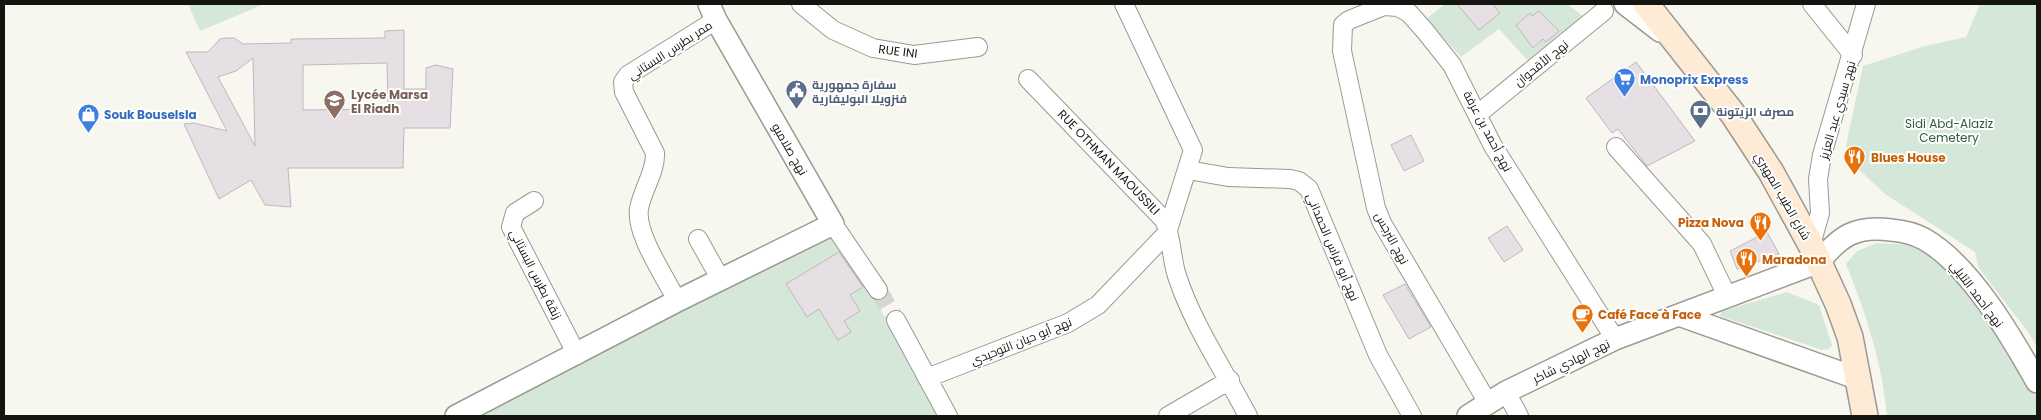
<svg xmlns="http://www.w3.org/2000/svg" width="2041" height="420" viewBox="0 0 2041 420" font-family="Poppins,Cairo,sans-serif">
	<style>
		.green { fill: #d4e7d9 }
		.building { fill: #e6e0e5; stroke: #beb7bc; fill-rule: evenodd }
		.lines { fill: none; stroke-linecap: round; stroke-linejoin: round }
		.minor-tunnel { stroke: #d6d5ce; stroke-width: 18; stroke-dasharray: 18 9; stroke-linecap: butt }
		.minor-casing { stroke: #9a9992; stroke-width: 20 }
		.tertiary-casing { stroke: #9a9992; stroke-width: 24 }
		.secondary-casing { stroke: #9a9992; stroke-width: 28 }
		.minor { stroke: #fff; stroke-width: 18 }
		.tertiary { stroke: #fff; stroke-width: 21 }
		.secondary { stroke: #feebd6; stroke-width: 25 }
		.labels { text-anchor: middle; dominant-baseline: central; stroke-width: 4; stroke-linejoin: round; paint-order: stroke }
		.street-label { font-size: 12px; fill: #141411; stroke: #fff }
		.shop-label { font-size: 12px; font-weight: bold; fill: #366cbe; stroke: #fff; text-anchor: start }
		.service-label { font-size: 12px; font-weight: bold; fill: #4e5e75; stroke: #fff; text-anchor: start }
		.education-label { font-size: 12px; font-weight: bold; fill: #785e54; stroke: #fff; text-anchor: start }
		.park-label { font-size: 12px; fill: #2d5c3e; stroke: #fff }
		.food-label { font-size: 12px; font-weight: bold; fill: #c56008; stroke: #fff; text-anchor: start }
	</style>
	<rect width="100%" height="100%" fill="#f8f7ef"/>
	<path class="green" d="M188 4H264L200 31Z
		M1445 4H1567L1587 19 1532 65 1499 29 1461 57 1426 19Z
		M1980 4H2037V347L2028 332 1978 267 1975 252 1885 194 1851 162 1846 145 1863 66 1925 46 1966 37Z
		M832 230 922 378 942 416H482L578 359Z
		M1877 243C1892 244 1909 243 1922 250 1950 263 2021 368 2036 397 2039 403 2037 410 2037 416H1887C1882 362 1866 314 1846 264L1857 251Z
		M1787 292 1819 305 1832 345 1829 349 1822 350 1720 316 1722 311Z"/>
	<path class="building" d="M1457 4H1493L1500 13 1479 30Z
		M1539 11 1559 31 1546 42 1543 39 1533 48 1516 25 1530 13 1532 16Z
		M404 30V89H426V68L436 65 453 69 450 128H404L403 168H288L291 207 265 205 251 180 219 199 184 124 194 123 227 131 186 52H208L220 39 227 38H234L243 44 291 43V39L385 38V31ZM253 58 255 146 218 77 236 71ZM387 63 388 109 303 110V65Z
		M1636 62 1695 141 1647 166 1618 129 1612 133 1586 98Z
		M1411 135 1424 161 1404 171 1391 145Z
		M1507 226 1523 250 1504 262 1488 238Z
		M1767 232 1779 254 1737 269 1730 251Z
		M839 252 863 287 850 295 860 311 844 321 851 332 838 340 819 309 807 317 786 284Z
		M1405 284 1431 327 1409 339 1383 295Z"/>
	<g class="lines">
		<path class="minor-tunnel" d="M878 290 896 320"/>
		<defs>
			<path id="minor" d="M801 4 833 30 873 48 914 55 978 47
				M1812 4 1853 55
				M1028 79 1164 220C1172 236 1171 258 1177 276 1193 325 1224 370 1248 416
				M1478 114 1604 11
				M1616 147 1702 244 1727 296
				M1188 170 1228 177 1290 179 1299 181 1309 189 1378 355 1412 416
				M534 201 515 213 511 227 577 355
				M833 224 878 290
				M698 239 721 280
				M1811 245 1820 213 1818 179 1822 155 1866 4
				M677 301C666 278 635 234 639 209 642 190 656 172 655 153L624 92 623 82 628 75 716 20
				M896 320 948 416
				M927 378 1068 323 1098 305 1167 233 1193 150 1124 4
				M1506 392 1519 416
				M1488 403 1382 223 1376 208 1342 51 1343 25 1349 20 1384 6 1398 7 1409 13 1425 31 1452 65 1493 146 1615 339
				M1168 416 1230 380"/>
			<path id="tertiary" d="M1625 4 1660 31
				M1679 315 1859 379
				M456 416 677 301 833 224 716 20 709 4
				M1468 416 1506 392 1615 339 1819 262C1840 236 1856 225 1891 230 1902 231 1915 234 1924 239 1970 265 2011 336 2037 382"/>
			<path id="secondary" d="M1646 4 1733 114 1771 172 1811 245 1838 304 1850 337 1865 416"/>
		</defs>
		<use href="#minor" class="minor-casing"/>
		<use href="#tertiary" class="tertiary-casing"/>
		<use href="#secondary" class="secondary-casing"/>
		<use href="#minor" class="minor"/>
		<use href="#tertiary" class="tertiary"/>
		<use href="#secondary" class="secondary"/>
	</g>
	<defs>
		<symbol id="supermarket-pin" viewBox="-11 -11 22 30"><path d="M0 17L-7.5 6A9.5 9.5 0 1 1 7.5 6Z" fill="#3f7fe0" stroke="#fff"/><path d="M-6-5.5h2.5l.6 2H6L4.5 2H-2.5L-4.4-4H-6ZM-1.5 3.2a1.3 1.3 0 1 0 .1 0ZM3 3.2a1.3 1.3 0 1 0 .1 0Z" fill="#fff"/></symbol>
		<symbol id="civic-pin" viewBox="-11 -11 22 30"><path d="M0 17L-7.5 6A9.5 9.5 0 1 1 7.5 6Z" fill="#5c6f8a" stroke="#fff"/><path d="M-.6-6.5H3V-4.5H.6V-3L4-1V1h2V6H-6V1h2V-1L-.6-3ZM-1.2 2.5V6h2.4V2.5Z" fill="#fff"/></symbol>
		<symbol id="university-pin" viewBox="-11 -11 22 30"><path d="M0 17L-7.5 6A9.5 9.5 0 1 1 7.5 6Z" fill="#8d6e63" stroke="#fff"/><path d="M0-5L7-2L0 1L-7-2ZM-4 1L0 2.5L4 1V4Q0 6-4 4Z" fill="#fff"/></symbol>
		<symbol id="bank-pin" viewBox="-11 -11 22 30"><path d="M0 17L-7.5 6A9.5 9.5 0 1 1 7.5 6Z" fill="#5c6f8a" stroke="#fff"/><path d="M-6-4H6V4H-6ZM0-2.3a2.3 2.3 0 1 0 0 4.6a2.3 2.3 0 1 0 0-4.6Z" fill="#fff"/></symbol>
		<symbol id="shop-pin" viewBox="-11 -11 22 30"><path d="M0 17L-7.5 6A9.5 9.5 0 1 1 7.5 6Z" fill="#3f7fe0" stroke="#fff"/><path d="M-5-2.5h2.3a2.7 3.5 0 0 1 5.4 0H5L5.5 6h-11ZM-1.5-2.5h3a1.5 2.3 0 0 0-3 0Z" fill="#fff"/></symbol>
		<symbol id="restaurant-pin" viewBox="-11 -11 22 30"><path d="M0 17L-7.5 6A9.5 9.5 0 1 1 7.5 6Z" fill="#e8710a" stroke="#fff"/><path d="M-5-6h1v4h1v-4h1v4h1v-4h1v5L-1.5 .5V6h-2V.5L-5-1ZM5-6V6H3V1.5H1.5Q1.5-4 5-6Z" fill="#fff"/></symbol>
		<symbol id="cafe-pin" viewBox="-11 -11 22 30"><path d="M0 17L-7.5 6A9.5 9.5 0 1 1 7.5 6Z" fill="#e8710a" stroke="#fff"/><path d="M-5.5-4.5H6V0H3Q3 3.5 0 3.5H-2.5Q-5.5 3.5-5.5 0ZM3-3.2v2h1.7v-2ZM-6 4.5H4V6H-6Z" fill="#fff"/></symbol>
	</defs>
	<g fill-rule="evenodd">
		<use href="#supermarket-pin" x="1612" y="66" width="25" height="34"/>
		<use href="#civic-pin" x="784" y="78" width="25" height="34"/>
		<use href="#university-pin" x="322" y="88" width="25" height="34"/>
		<use href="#bank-pin" x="1688" y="98" width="25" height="34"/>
		<use href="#shop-pin" x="76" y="102" width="25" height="34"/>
		<use href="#restaurant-pin" x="1842" y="144" width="25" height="34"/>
		<use href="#restaurant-pin" x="1748" y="210" width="25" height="34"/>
		<use href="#restaurant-pin" x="1734" y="246" width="25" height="34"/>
		<use href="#cafe-pin" x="1570" y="302" width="25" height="34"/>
	</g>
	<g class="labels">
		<g class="street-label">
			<text transform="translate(670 50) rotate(-33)">ممر بطرس البستاني</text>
			<text transform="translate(898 51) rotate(7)">RUE INI</text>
			<text transform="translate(1541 63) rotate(-39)">نهج الأقحوان</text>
			<text transform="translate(1837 110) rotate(-74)">نهج سيدي عبد العزيز</text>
			<text transform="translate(1488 131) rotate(62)">نهج أحمد بن عرفة</text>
			<text transform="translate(790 149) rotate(60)">نهج صلامبو</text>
			<text transform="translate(1109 162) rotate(46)">RUE OTHMAN MAOUSSILI</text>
			<text transform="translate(1783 196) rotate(60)">شارع الطيب المهيري</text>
			<text transform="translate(1392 238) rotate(62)">نهج النرجس</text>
			<text transform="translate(1333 247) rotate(67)">نهج أبو فراس الحمداني</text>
			<text transform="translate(536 274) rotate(63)">زنقة بطرس البستاني</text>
			<text transform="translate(1977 294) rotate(53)">نهج أحمد التليلي</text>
			<text transform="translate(1021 341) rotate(-22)">نهج أبو حيان التوحيدي</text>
			<text transform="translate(1571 361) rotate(-26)">نهج الهادي شاكر</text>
		</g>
		<g class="shop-label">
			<text x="1640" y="79">Monoprix Express</text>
			<text x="104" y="114">Souk Bouselsla</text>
		</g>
		<g class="service-label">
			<text x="812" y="84">سفارة جمهورية<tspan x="812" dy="14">فنزويلا البوليفارية</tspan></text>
			<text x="1716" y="111">مصرف الزيتونة</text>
		</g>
		<g class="education-label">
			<text x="351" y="94">Lycée Marsa<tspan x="351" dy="14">El Riadh</tspan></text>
		</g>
		<g class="park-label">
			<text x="1949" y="123">Sidi Abd-Alaziz<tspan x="1949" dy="14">Cemetery</tspan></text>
		</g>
		<g class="food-label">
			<text x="1871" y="157">Blues House</text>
			<text x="1744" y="222" text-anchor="end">Pizza Nova</text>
			<text x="1762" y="259">Maradona</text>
			<text x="1598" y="314">Café Face à Face</text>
		</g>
	</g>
	<rect width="2041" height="420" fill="none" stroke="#141411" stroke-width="10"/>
</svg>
